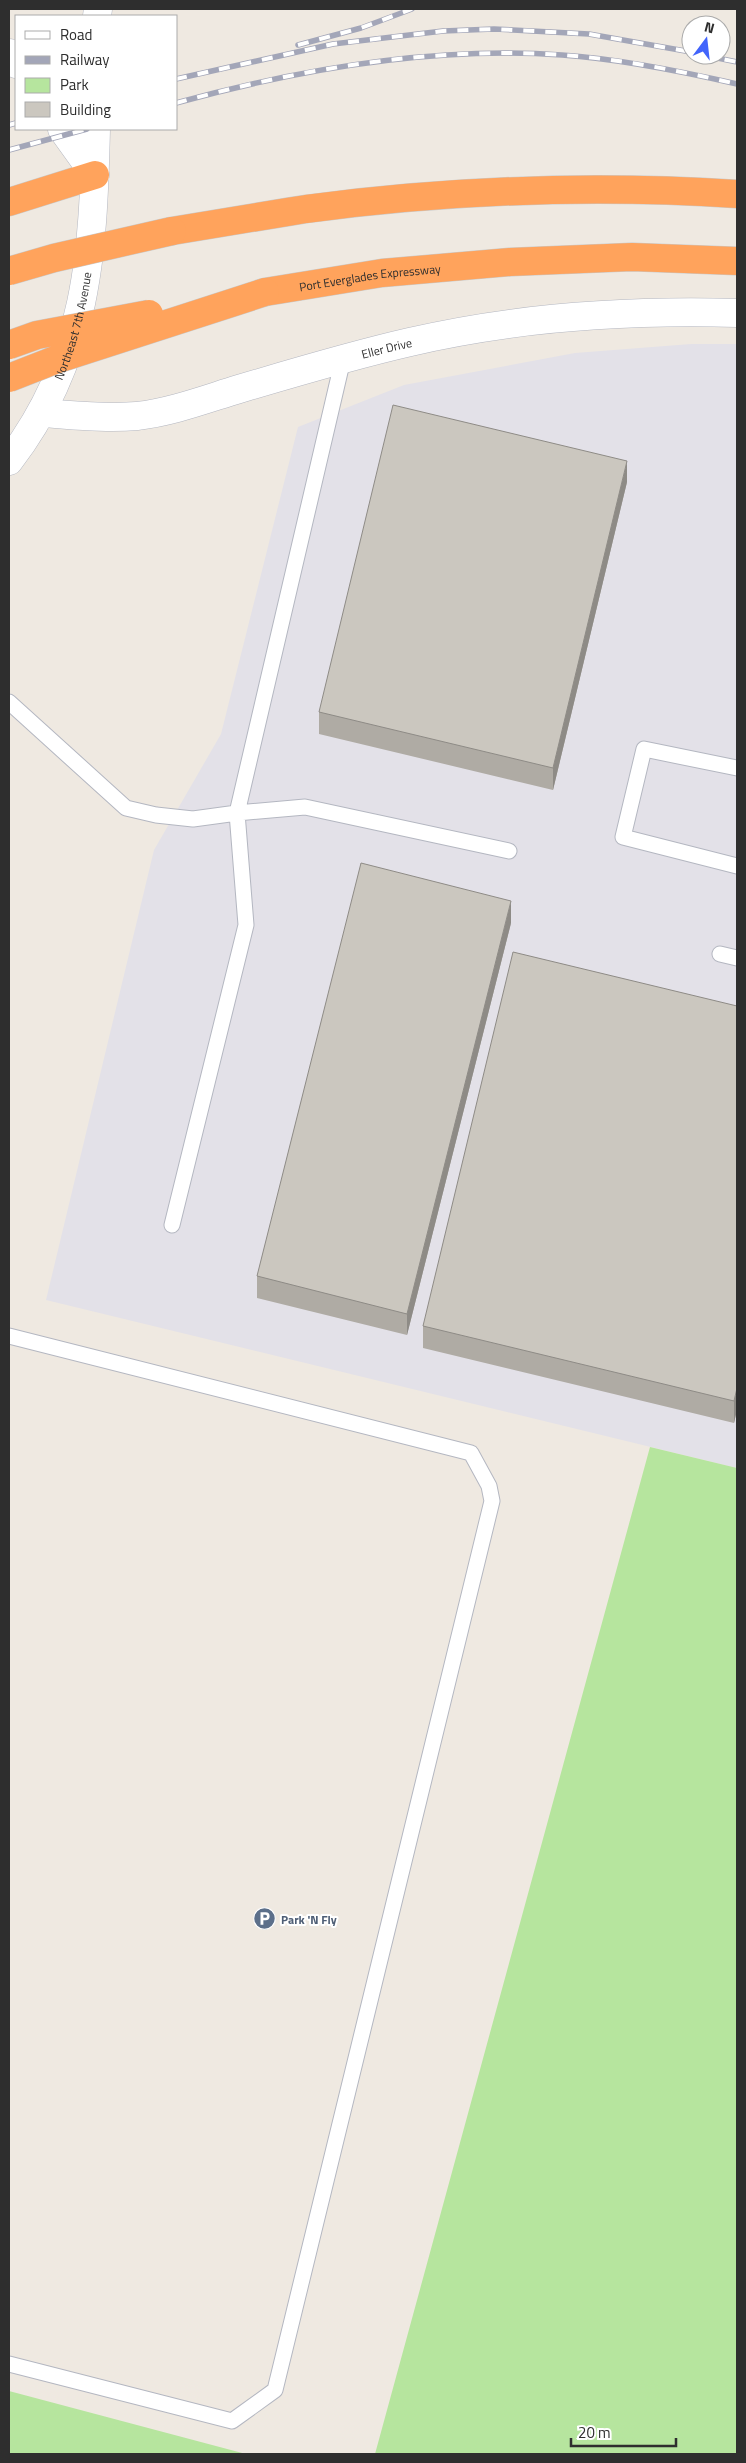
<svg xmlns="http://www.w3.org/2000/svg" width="746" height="2463" viewBox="0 0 746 2463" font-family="'Titillium Web',sans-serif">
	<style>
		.industrial { fill: #e3e1e8 }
		.green { fill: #b6e59e }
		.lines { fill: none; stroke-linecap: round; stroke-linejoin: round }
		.service-casing { stroke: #b4b7c1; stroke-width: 17 }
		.tertiary-casing { stroke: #b4b7c1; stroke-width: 29 }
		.motorway-casing { stroke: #c9c9c9; stroke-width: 29 }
		.service { stroke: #fff; stroke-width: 15 }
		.tertiary { stroke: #fff; stroke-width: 28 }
		.motorway { stroke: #ffa35c; stroke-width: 28 }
		.rail-casing { stroke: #a3a6b8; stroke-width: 5.5 }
		.rail { stroke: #fff; stroke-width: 4; stroke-dasharray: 11; stroke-linecap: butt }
		.motorway-bridge-casing { stroke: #c9c9c9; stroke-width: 29; stroke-linecap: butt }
		.motorway-bridge { stroke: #ffa35c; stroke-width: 28 }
		.wall { fill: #afaba4 }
		.shaded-wall { fill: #8e8b86 }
		.building { fill: #cbc7bf; stroke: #8e8b86 }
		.labels { text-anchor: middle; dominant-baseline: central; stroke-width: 4; stroke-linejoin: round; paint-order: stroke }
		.street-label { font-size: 12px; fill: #2e2e2e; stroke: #fff }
		.service-label { font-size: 12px; font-weight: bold; fill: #4e5e75; stroke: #fff; text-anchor: start }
	</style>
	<rect width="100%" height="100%" fill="#efe9e1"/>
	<path class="industrial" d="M691 344H737V1468L46 1300 154 850 221 734 298 427 404 385 575 353Z"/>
	<path class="green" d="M650 1447 737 1468V2454H375Z
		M9 2391 246 2454H9Z"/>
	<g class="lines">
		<defs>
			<path id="service" d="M9 702 126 808 156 815 193 819 237 813 343 359
				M737 768 644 749 623 837 737 866
				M720 954 737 958
				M172 1225 246 925 237 813 305 807 509 851
				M9 1336 471 1453 489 1486 492 1501 275 2390 232 2421 9 2364"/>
			<g id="tertiary">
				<path d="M97 16 98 9"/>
				<path d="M9 53 16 64"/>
				<path d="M62 129 95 175"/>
				<path id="s1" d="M42 413C73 415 106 419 137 416 172 412 206 399 239 389 296 372 353 355 410 342 517 317 628 310 737 313"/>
				<path id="s2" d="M9 461C88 358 93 254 96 129"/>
			</g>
			<g id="motorway">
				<path d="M9 202 95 175"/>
				<path d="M172 231C216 224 261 216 306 209 448 190 594 185 737 194"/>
				<path id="s3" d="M265 292 382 273 510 262 632 257 737 261"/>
			</g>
		</defs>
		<use href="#service" class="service-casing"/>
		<use href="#tertiary" class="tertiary-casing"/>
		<use href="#motorway" class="motorway-casing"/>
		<use href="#service" class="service"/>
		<use href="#tertiary" class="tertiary"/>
		<use href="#motorway" class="motorway"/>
		<defs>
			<path id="rail" d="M298 45 361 28 412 9
				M703 55 737 62
				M176 79 333 44 443 31 494 29 589 34 691 52
				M176 103C300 69 433 46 562 55 621 59 680 71 737 84
				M9 125 16 123
				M9 150 87 129"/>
		</defs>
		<use href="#rail" class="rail-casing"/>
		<use href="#rail" class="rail"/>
		<defs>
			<path id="motorway-bridge" d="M9 271 54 258 172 231
				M9 345 37 335 149 314
				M9 378 55 360 265 292"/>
		</defs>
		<use href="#motorway-bridge" class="motorway-bridge-casing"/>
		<use href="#motorway-bridge" class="motorway-bridge"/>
	</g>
	<path class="wall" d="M627 482 553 790 319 734V712Z
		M511 923 407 1335 257 1298V1276Z
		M737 1006V1410L734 1423 423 1348V1326Z"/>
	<path class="shaded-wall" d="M627 461V482L553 790V768Z
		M511 901V923L407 1335V1314Z
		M737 1388V1410L734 1423V1401Z"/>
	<path class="building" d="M393 405 627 461 553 768 319 712Z
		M361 863 511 901 407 1314 257 1276Z
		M513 952 737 1006V1388L734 1401 423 1326Z"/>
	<defs>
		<symbol id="parking-disc" viewBox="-11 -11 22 22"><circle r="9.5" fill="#5c6f8a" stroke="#fff"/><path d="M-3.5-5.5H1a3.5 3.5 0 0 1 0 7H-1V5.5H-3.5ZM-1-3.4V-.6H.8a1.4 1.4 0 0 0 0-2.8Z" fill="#fff"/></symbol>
	</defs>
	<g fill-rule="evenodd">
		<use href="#parking-disc" x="252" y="1906" width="25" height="25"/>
	</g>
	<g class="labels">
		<g class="street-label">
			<text stroke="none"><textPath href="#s3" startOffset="106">Port Everglades Expressway</textPath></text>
			<text stroke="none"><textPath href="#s2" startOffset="151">Northeast 7th Avenue</textPath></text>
			<text stroke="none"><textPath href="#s1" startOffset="354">Eller Drive</textPath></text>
		</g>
		<g class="service-label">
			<text x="281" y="1919">Park 'N Fly</text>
		</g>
	</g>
	<rect width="746" height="2463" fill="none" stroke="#2e2e2e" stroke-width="20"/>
	<rect x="15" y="15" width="162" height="115" fill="#ffffff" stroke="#ababab"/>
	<rect x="25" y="31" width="25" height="8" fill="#ffffff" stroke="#ababab"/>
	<text x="60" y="40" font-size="15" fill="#2e2e2e">Road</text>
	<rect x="25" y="56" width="25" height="8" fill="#a3a6b8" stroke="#ababab"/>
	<text x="60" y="65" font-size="15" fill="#2e2e2e">Railway</text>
	<rect x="25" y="78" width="25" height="15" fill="#b6e59e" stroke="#ababab"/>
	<text x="60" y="90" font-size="15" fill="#2e2e2e">Park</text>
	<rect x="25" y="102" width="25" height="15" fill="#cbc7bf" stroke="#ababab"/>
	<text x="60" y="115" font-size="15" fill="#2e2e2e">Building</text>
	<g transform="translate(706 40) rotate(15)"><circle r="24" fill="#ffffff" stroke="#ababab"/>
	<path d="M0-4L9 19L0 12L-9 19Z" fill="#4264fb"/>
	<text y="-8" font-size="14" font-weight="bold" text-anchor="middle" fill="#2e2e2e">N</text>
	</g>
	<path d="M571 2438v8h105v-8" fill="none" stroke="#2e2e2e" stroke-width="2.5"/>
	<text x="578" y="2438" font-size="15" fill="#2e2e2e" stroke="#ffffff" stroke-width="4" paint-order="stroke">20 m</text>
</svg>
